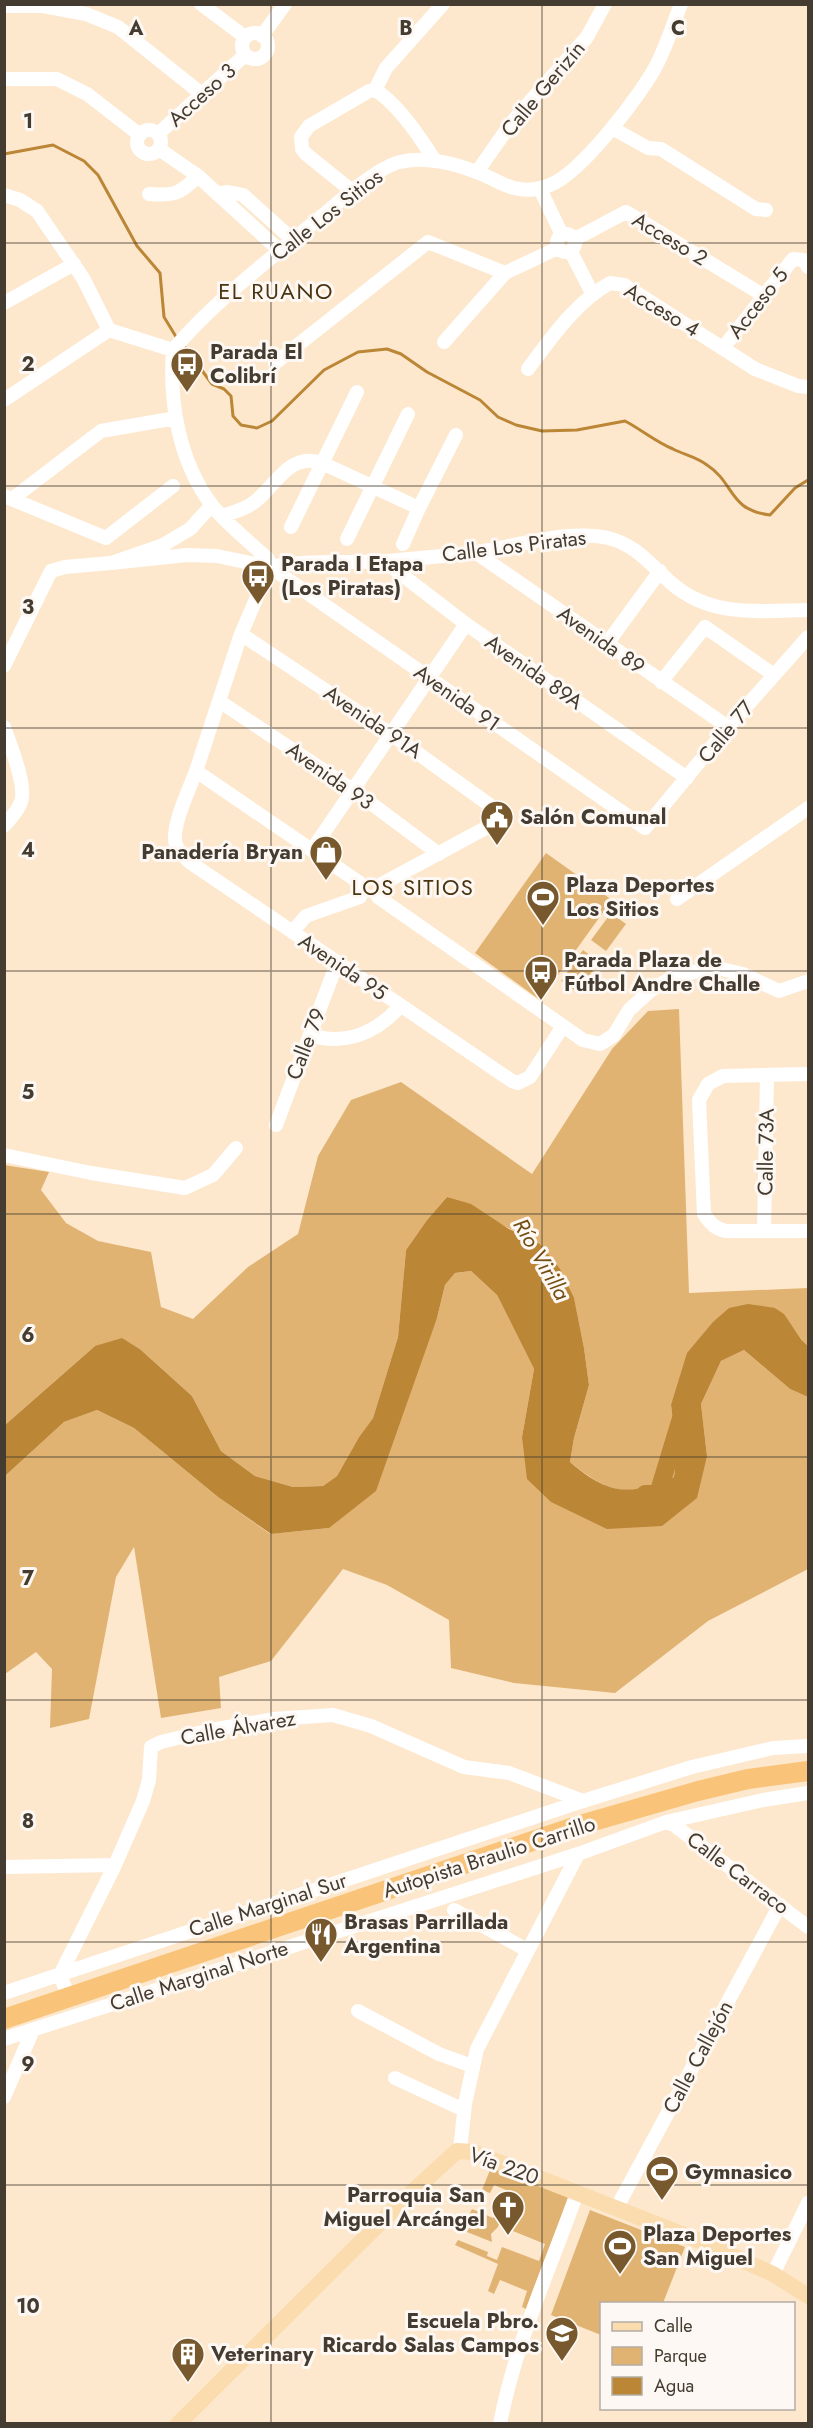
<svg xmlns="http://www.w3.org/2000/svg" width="813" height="2428" viewBox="0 0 813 2428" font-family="Jost,sans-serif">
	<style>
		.green { fill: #e1b373 }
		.water { fill: #bb8636 }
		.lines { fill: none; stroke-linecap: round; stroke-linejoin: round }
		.stream { stroke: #bb8636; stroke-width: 3 }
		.river { stroke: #bb8636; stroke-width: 18 }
		.minor { stroke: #fff; stroke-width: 14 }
		.major { stroke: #fbdcaf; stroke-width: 16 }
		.highway { stroke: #f9c47a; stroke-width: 20 }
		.grid { fill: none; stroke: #443c31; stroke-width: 1.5; stroke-opacity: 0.55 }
		.labels { text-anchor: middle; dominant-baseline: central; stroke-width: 6; stroke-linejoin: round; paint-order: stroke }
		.street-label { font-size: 21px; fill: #443c31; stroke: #fdf8f3 }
		.poi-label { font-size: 21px; font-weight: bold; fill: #443c31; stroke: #fdf8f3; text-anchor: start }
		.neighbourhood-label { font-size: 22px; letter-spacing: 1.5px; fill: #4b3410; stroke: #fdf8f3 }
		.water-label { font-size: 22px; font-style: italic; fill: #734e12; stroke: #fdf8f3 }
		.grid-label { font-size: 20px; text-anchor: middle; font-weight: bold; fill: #443c31; stroke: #fdf8f3; stroke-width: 6; stroke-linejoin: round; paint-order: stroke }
	</style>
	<rect width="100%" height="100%" fill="#fde8cd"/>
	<path class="green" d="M546 853 612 900 540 1000 475 953Z
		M611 913 626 924 606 951 591 940Z
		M583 950 599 962 577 992 561 981Z
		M679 1009 689 1293 808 1288V1346C795 1334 790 1318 775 1308L671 1405 677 1452 674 1477C628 1498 609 1494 570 1462L574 1438 589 1385 584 1348 574 1299 540 1244 447 1197 427 1220 406 1250 398 1337 373 1418 359 1437 337 1476 323 1486 293 1487 255 1476 221 1451 192 1396 141 1350 95 1346 5 1425 4 1165 49 1172 41 1190 66 1223 98 1241 151 1252 161 1307 193 1319 248 1267 298 1234 318 1156 351 1100 401 1082 532 1174 612 1049 648 1011Z
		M471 1271 497 1295 534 1369 522 1437 607 1528 707 1456 701 1404 721 1361 744 1350 790 1389 808 1397V1569L708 1621 615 1693 514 1683 451 1668 449 1620 387 1585 343 1569 271 1661 219 1677 221 1708 161 1718 134 1547 116 1577 89 1719 50 1728 52 1669 36 1652 5 1674V1476L64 1422 97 1410 134 1428 218 1497 270 1534 329 1528 437 1318 445 1285 455 1273Z
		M492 2165 569 2196 526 2309 522 2307 527 2291 500 2280 494 2294 488 2291 498 2264 455 2245 458 2240 488 2252 487 2256 497 2260 502 2247 539 2261 545 2244 508 2229 513 2216 507 2214 515 2194 494 2185 490 2193 482 2190Z
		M472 2209 493 2218 495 2214 502 2217 498 2227 491 2234 492 2242 462 2230Z
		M590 2210 685 2247 663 2303 602 2304 601 2335 551 2315Z"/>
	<path class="water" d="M447 1197 471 1204 509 1229 540 1244 560 1269 574 1298 584 1348 589 1385 574 1438 570 1462C607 1494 629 1497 674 1477L677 1452 671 1405 687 1353 713 1322 729 1308 748 1304 775 1308 784 1314 801 1339 808 1346V1397L790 1389 744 1350 721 1361 701 1404 707 1456 697 1498 662 1526 607 1529 551 1502 527 1479 522 1437 534 1369 497 1295 471 1271 455 1273 445 1285 437 1318 376 1491 329 1528 271 1534 218 1497 134 1428 97 1410 64 1422 5 1476V1425L95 1346 122 1338 141 1350 192 1396 221 1451 255 1476 293 1487 323 1486 337 1476 359 1437 373 1418 398 1337 406 1250 427 1220Z"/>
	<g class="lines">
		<path class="stream" d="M4 154 53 145 84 161 98 175 137 246 160 273 164 317 178 340
			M183 345 212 384 224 389 231 396 233 416 241 425 257 428 272 421 324 370 358 352 387 349 401 354 427 372 480 400 498 417 516 425 542 431 577 430 625 421C642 430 656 442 673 449 685 455 697 457 707 465 735 483 728 510 770 515L795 488 808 480"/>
		<path class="river" d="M645 1494H658L682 1415"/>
		<path class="minor" d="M201 4 245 37
			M4 6H43L86 14 118 27 203 95
			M242 46a13 13 0 1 1 26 0a13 13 0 1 1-26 0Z
			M262 36 285 4
			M4 79H57L87 94 140 135
			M375 90 386 68 443 4
			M612 128 648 148 661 149 756 209 766 210
			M137 142a12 12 0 1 1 24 0a12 12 0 1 1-24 0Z
			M158 134 245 55
			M159 149 198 176 280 251
			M477 172 512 122 587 37 605 4
			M540 189 562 235
			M352 191 306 154 302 149 301 137 309 126 369 91 375 90C397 103 422 140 435 161
			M149 194C174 196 180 194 198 176
			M217 194 228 192 243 195 293 240
			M4 195 20 200 37 211 83 278 109 330 173 350
			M557 243a9 9 0 1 1 18 0a9 9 0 1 1-18 0Z
			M575 239 626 212 763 295
			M571 252 592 293
			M4 303 74 264
			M444 342 505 273
			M723 348 793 259 804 260 808 267
			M275 363 428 242 505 273 558 248
			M528 369C551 338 576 302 610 283L624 285 755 369 798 386 808 387
			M4 400 109 330
			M4 496 106 538 173 486
			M12 499 101 431 176 418
			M222 516C234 512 247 509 257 500 277 483 291 452 322 463L419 508
			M291 527 357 392
			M347 539 408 414
			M403 544 419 508 456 435
			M475 552 728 727
			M384 561 466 624 687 778
			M111 563 187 555 217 556 270 567 645 828 728 727 808 637
			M270 567C309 559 348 564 388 561 418 558 448 556 478 552 517 546 570 529 608 538 635 544 651 565 670 582 710 618 759 611 808 610
			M241 634 391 734 498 811 499 816 493 824 380 885
			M606 645 660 571
			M4 666 51 571 65 567 111 563 163 545 190 529 212 505
			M661 682 705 627 774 675
			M219 701 353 790 439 854
			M4 727C10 744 27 786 21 802 18 811 10 819 4 826
			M196 771C190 788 170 828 176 845 179 852 185 858 191 863L512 1081 518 1083 530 1077 563 1026
			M312 850 466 624
			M360 883 196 771 241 634 270 567 268 559C249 541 226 524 211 504 179 461 169 402 173 350 213 302 274 256 322 216 341 200 378 167 400 162 424 156 454 163 476 172 489 176 501 185 514 188 526 191 538 190 550 185 581 173 642 94 657 64 667 45 673 24 681 4
			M378 897 563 1026 583 1040 600 1044 614 1035 629 1010 650 991 671 978 713 967 743 974 779 991 808 981
			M677 899 808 808
			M292 932 306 916 360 897
			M310 1035C345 1046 377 1033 400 1006
			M808 1074 723 1076 708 1084 699 1100 704 1214C710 1223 715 1229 726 1231H808
			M276 1125 337 963
			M4 1155 91 1173 185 1188 213 1175 236 1148
			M764 1229 767 1075
			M666 1822 674 1825 808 1927
			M4 1867 115 1865
			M454 1910 527 1950
			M4 1993 583 1801 692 1767 773 1748 808 1746
			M69 1998 60 1975 115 1865 143 1801 149 1780 151 1747 161 1742 211 1730 274 1719 333 1715 371 1726 464 1767 509 1773 583 1801
			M358 2011 439 2054 472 2066
			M4 2039 578 1854 666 1822 763 1800 808 1793
			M395 2078 464 2110
			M4 2097 33 2030
			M460 2150 465 2104 477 2049 578 1854
			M616 2209 780 1905
			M773 2274 808 2203
			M500 2424C515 2344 550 2269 577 2193"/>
		<path class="major" d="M178 2424 398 2205 457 2151 473 2152 702 2242 773 2274 808 2296"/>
		<path class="highway" d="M4 2019 580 1825 698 1791 748 1779 808 1771"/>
	</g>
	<path class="grid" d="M271 4V2424M542 4V2424M4 243H808M4 486H808M4 728H808M4 971H808M4 1214H808M4 1457H808M4 1700H808M4 1942H808M4 2185H808"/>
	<defs>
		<symbol id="bus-pin" viewBox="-11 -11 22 30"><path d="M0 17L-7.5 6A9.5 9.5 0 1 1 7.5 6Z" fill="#77592d" stroke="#fdf8f3"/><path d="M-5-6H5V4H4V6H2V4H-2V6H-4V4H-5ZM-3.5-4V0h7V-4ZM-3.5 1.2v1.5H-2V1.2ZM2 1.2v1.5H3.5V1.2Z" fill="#fff"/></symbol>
		<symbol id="civic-pin" viewBox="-11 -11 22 30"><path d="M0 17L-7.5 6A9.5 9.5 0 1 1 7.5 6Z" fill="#77592d" stroke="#fdf8f3"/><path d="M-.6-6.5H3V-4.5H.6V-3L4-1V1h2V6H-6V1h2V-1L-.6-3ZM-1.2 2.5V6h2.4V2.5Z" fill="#fff"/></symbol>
		<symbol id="shop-pin" viewBox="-11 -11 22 30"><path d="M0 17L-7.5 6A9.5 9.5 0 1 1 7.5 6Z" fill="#77592d" stroke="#fdf8f3"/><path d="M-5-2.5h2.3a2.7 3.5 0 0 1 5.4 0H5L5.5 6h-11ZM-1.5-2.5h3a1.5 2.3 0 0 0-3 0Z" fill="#fff"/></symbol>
		<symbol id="stadium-pin" viewBox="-11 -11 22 30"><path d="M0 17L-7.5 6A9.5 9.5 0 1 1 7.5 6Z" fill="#77592d" stroke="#fdf8f3"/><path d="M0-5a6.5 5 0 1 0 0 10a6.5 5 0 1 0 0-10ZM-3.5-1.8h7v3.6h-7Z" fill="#fff"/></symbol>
		<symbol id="restaurant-pin" viewBox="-11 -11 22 30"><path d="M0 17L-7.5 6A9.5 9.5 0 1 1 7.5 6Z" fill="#77592d" stroke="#fdf8f3"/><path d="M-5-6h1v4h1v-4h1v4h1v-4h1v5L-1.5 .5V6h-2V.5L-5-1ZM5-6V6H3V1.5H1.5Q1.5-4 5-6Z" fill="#fff"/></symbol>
		<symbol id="church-pin" viewBox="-11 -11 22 30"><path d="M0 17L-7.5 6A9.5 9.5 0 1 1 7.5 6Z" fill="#77592d" stroke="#fdf8f3"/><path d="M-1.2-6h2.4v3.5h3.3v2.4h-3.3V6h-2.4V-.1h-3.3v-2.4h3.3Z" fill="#fff"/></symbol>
		<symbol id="school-pin" viewBox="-11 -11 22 30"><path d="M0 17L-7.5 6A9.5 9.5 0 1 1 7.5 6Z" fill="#77592d" stroke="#fdf8f3"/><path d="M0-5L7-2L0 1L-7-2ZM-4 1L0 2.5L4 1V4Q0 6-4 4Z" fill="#fff"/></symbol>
		<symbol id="building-pin" viewBox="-11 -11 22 30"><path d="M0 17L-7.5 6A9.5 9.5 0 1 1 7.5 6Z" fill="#77592d" stroke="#fdf8f3"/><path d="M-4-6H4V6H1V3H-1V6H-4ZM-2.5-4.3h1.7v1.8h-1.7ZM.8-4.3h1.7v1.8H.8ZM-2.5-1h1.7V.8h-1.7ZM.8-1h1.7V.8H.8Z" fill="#fff"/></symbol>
	</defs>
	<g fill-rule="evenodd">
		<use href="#bus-pin" x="168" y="345" width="38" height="52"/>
		<use href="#bus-pin" x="239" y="557" width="38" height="52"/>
		<use href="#civic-pin" x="478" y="798" width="38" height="52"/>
		<use href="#shop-pin" x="307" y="833" width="38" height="52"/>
		<use href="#stadium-pin" x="524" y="878" width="38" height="52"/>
		<use href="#bus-pin" x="522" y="953" width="38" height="52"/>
		<use href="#restaurant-pin" x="302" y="1915" width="38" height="52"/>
		<use href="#stadium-pin" x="643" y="2153" width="38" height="52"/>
		<use href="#church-pin" x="489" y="2188" width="38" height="52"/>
		<use href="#stadium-pin" x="601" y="2227" width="38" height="52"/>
		<use href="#school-pin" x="543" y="2314" width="38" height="52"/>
		<use href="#building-pin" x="169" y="2335" width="38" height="52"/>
	</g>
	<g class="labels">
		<g class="street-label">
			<text transform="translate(543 89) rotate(-50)">Calle Gerizín</text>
			<text transform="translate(202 95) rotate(-42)">Acceso 3</text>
			<text transform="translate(327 215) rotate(-38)">Calle Los Sitios</text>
			<text transform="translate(670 239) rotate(31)">Acceso 2</text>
			<text transform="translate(758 303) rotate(-52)">Acceso 5</text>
			<text transform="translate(662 310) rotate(31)">Acceso 4</text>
			<text transform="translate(514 546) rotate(-7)">Calle Los Piratas</text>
			<text transform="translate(601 640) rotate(35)">Avenida 89</text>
			<text transform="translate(534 672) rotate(35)">Avenida 89A</text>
			<text transform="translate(457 698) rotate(35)">Avenida 91</text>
			<text transform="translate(373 722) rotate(34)">Avenida 91A</text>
			<text transform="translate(726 732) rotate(-50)">Calle 77</text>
			<text transform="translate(330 776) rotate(35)">Avenida 93</text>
			<text transform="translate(343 967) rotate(34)">Avenida 95</text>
			<text transform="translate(306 1044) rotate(-69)">Calle 79</text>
			<text transform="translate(766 1152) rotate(-89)">Calle 73A</text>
			<text transform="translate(238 1728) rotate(-10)">Calle Álvarez</text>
			<text transform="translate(489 1857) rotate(-18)">Autopista Braulio Carrillo</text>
			<text transform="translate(738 1873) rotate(37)">Calle Carraco</text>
			<text transform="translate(268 1905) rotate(-18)">Calle Marginal Sur</text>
			<text transform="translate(199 1976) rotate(-18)">Calle Marginal Norte</text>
			<text transform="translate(698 2057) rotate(-62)">Calle Callejón</text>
			<text transform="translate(504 2166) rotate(20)">Vía 220</text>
		</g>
		<g class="poi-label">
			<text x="210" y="352">Parada El<tspan x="210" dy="24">Colibrí</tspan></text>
			<text x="281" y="564">Parada I Etapa<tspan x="281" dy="24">(Los Piratas)</tspan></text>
			<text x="520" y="817">Salón Comunal</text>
			<text x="303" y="852" text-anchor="end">Panadería Bryan</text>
			<text x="566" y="885">Plaza Deportes<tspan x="566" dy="24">Los Sitios</tspan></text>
			<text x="564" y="960">Parada Plaza de<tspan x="564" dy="24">Fútbol Andre Challe</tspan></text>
			<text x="344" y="1922">Brasas Parrillada<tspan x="344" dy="24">Argentina</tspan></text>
			<text x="685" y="2172">Gymnasico</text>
			<text x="485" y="2195" text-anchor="end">Parroquia San<tspan x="485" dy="24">Miguel Arcángel</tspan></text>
			<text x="643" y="2234">Plaza Deportes<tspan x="643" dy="24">San Miguel</tspan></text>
			<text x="539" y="2321" text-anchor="end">Escuela Pbro.<tspan x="539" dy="24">Ricardo Salas Campos</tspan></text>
			<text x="211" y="2354">Veterinary</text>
		</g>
		<g class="neighbourhood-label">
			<text x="276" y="291">EL RUANO</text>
			<text x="413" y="887">LOS SITIOS</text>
		</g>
		<g class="water-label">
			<text transform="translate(542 1259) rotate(60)">Río Virilla</text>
		</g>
	</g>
	<g class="grid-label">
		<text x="136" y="35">A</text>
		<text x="406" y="35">B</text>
		<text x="678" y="35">C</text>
		<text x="28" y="128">1</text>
		<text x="28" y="371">2</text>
		<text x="28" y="614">3</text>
		<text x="28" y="857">4</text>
		<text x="28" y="1099">5</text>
		<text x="28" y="1342">6</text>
		<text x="28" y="1585">7</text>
		<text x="28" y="1828">8</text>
		<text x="28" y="2071">9</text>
		<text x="28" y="2313">10</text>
	</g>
	<rect width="813" height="2428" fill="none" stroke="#443c31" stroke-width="12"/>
	<rect x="600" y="2302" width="195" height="108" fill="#fdf8f3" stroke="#b3ada5" stroke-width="1.5"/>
	<rect x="612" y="2322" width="30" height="9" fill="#fbdcaf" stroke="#b3ada5" stroke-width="1.5"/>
	<text x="654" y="2332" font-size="18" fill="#443c31">Calle</text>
	<rect x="612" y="2347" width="30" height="18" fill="#e1b373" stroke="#b3ada5" stroke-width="1.5"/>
	<text x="654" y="2362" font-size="18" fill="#443c31">Parque</text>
	<rect x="612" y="2377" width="30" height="18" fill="#bb8636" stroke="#b3ada5" stroke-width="1.5"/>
	<text x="654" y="2392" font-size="18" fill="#443c31">Agua</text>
</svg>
